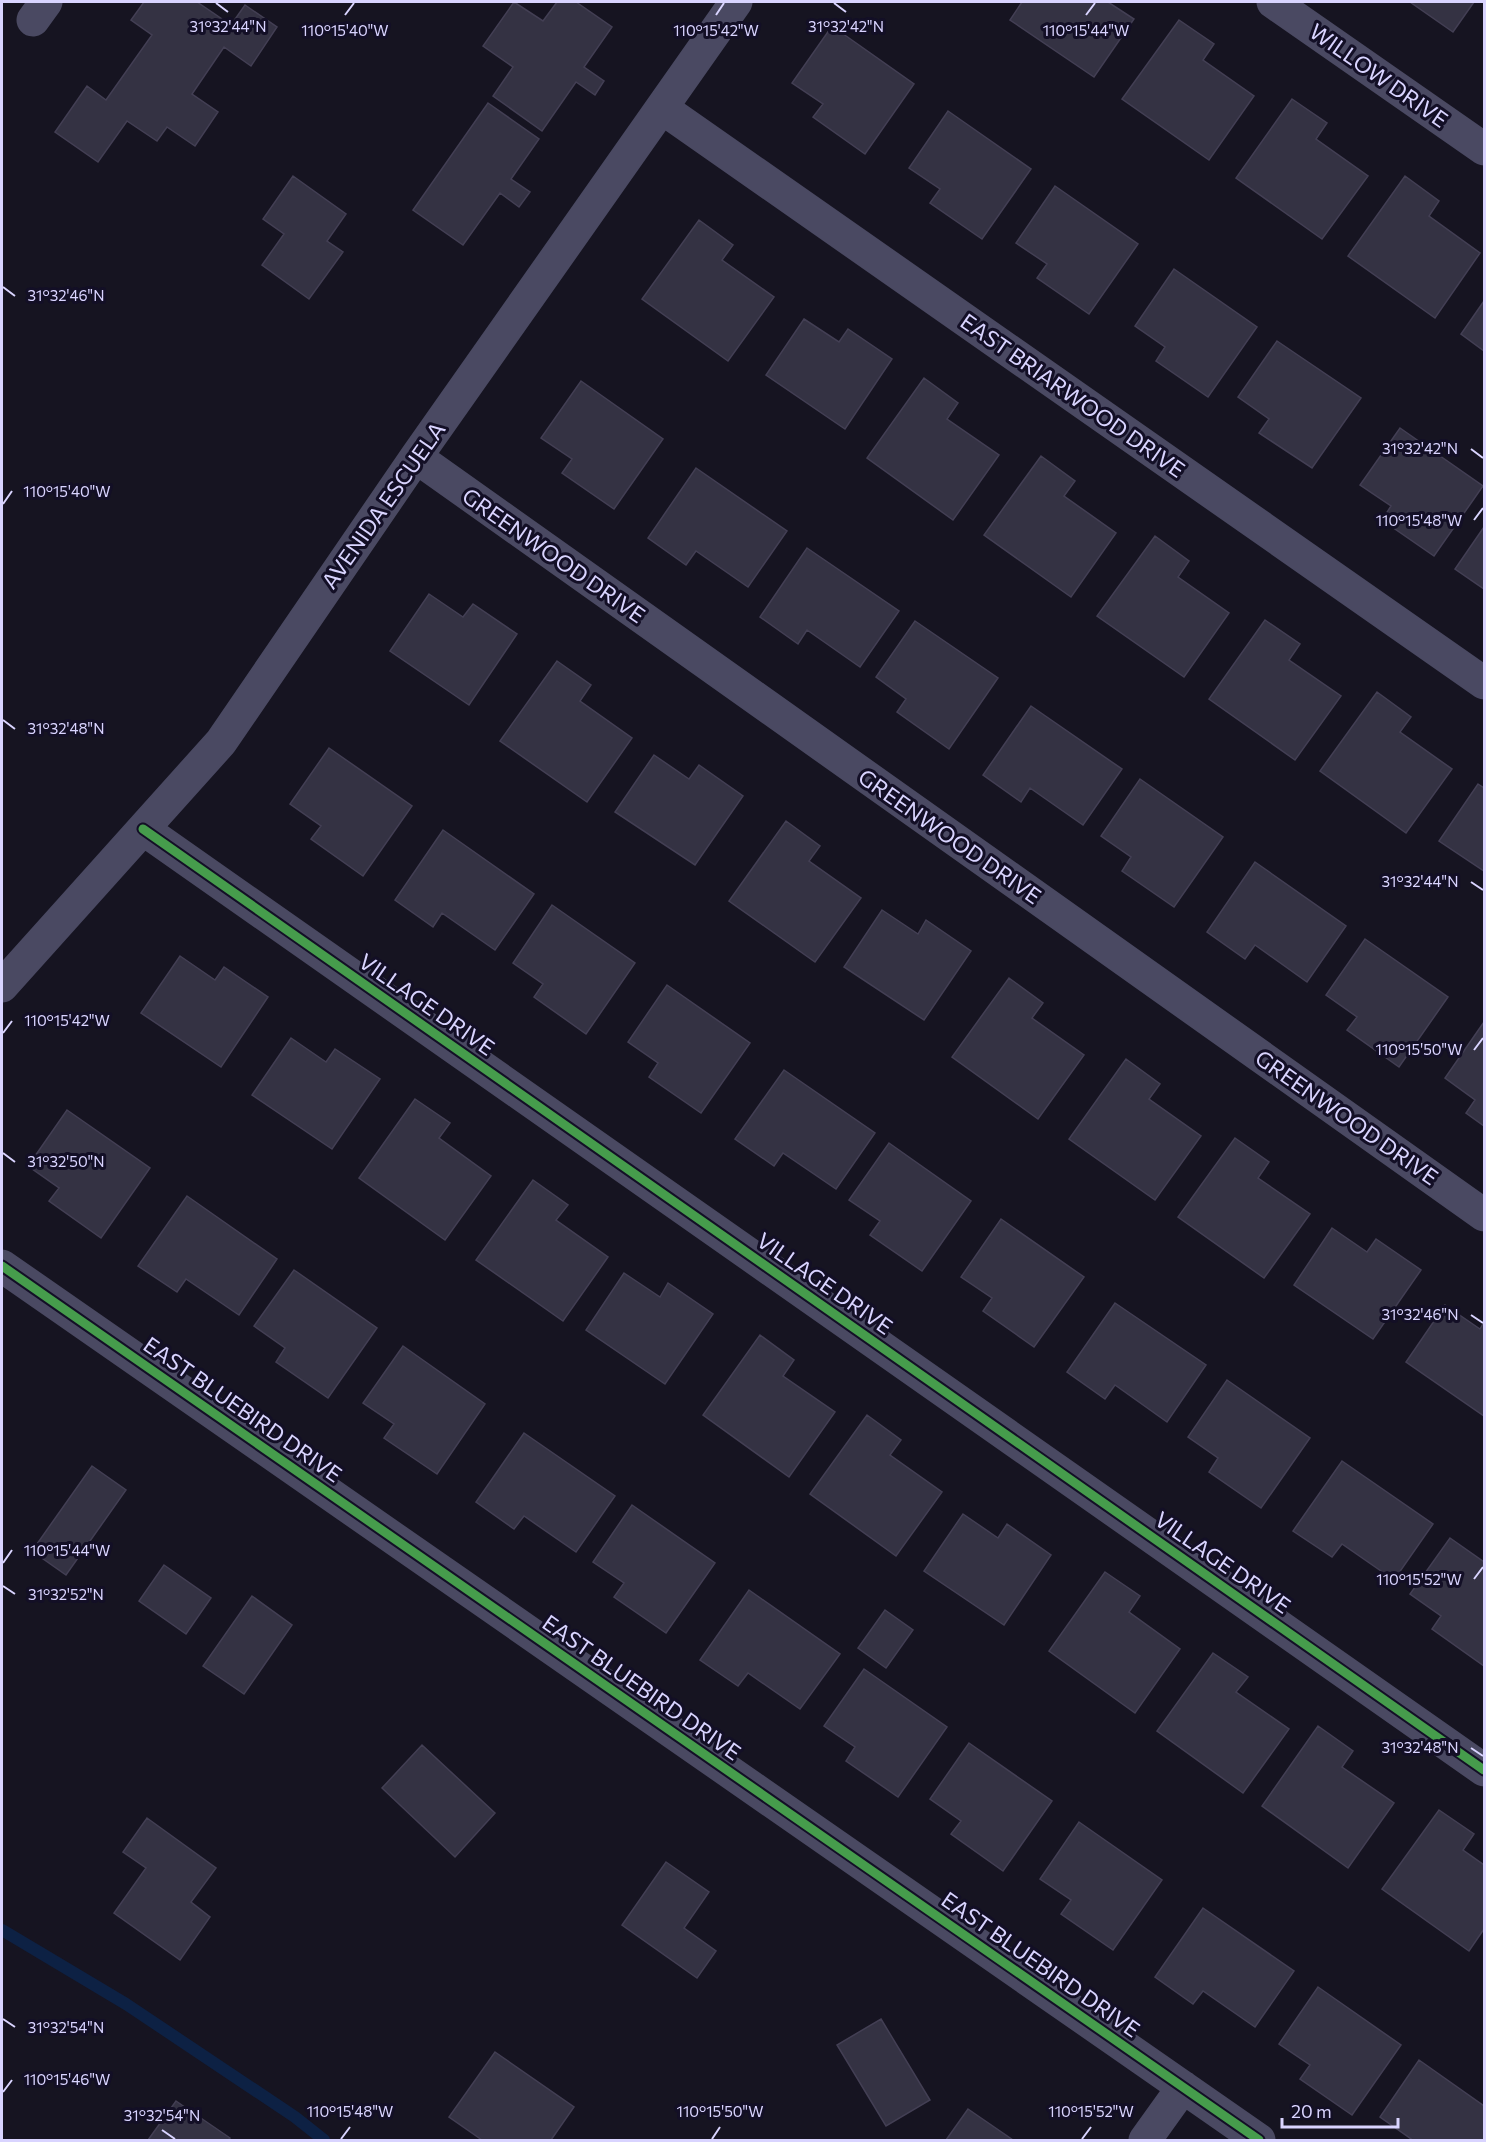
<svg xmlns="http://www.w3.org/2000/svg" width="1486" height="2142" viewBox="0 0 1486 2142" font-family="Commissioner,sans-serif">
	<style>
		.lines { fill: none; stroke-linecap: round; stroke-linejoin: round }
		.stream { stroke: #0d2144; stroke-width: 12 }
		.building { fill: #343243; stroke: #433f54; stroke-width: 1.5 }
		.minor { stroke: #4a4962; stroke-width: 33 }
		.cycleway-casing { stroke: #130f26; stroke-width: 13 }
		.cycleway { stroke: #469c4c; stroke-width: 9 }
		.ticks { fill: none; stroke: #d9d4ff; stroke-width: 2 }
		.labels { text-anchor: middle; dominant-baseline: central; stroke-width: 6; stroke-linejoin: round; paint-order: stroke }
		.street-label { font-size: 22px; fill: #d9d4ff; stroke: #130f26 }
		.ticks-label { font-size: 15px; text-anchor: middle; fill: #d9d4ff; stroke: #130f26; stroke-width: 6; stroke-linejoin: round; paint-order: stroke }
	</style>
	<rect width="100%" height="100%" fill="#161421"/>
	<g class="lines">
		<path class="stream" d="M2 1930 126 2004 295 2117 324 2140"/>
	</g>
	<path class="building" d="M144 2H197L231 25 245 5 277 27 251 66 224 47 192 94 218 112 195 146 167 127 157 141 127 121 98 162 55 132 87 86 106 100 152 35 131 20Z
		M514 2 543 21 557 2H576L612 27 584 67 604 81 595 95 576 82 542 131 493 96 513 67 483 46Z
		M1022 2H1108L1134 19 1094 77 1010 20Z
		M1410 2H1474L1453 32Z
		M1179 20 1214 44 1203 60 1254 96 1209 160 1122 99Z
		M832 26 914 84 865 154 813 117 823 104 792 83Z
		M1292 99 1327 123 1316 139 1368 176 1322 239 1236 178Z
		M488 103 539 139 511 179 530 192 519 207 500 193 463 245 413 210Z
		M948 111 1031 169 982 239 930 203 940 189 909 168Z
		M293 176 346 214 327 241 343 252 309 299 262 265 284 234 263 219Z
		M1405 176 1439 201 1429 216 1480 253 1435 318 1348 256Z
		M1055 186 1138 244 1089 314 1037 278 1047 264 1016 243Z
		M699 220 733 245 722 260 774 297 728 361 642 299Z
		M1174 269 1257 327 1208 397 1156 361 1165 347 1135 326Z
		M1484 301V351L1461 334Z
		M804 319 839 342 848 329 892 359 845 429 766 375Z
		M1277 341 1361 398 1312 468 1259 433 1269 419 1238 397Z
		M924 378 958 403 947 419 999 455 953 520 867 458Z
		M581 381 663 439 614 509 562 473 572 459 541 438Z
		M1400 428 1483 486 1434 556 1382 520 1391 506 1360 485Z
		M1041 456 1075 481 1064 496 1116 533 1071 597 984 535Z
		M696 468 787 531 748 587 696 551 686 565 648 538Z
		M1484 527V589L1455 569Z
		M1155 536 1189 561 1178 577 1229 613 1184 677 1097 616Z
		M807 548 899 611 860 667 807 630 798 644 760 617Z
		M429 594 463 617 473 604 517 634 469 705 390 651Z
		M1265 620 1300 644 1289 660 1341 696 1295 760 1209 699Z
		M915 621 998 678 949 749 897 712 906 699 876 677Z
		M557 661 591 685 580 701 632 738 587 802 500 741Z
		M1377 692 1411 717 1400 732 1452 769 1406 833 1320 771Z
		M1031 706 1122 769 1083 825 1030 788 1021 802 983 775Z
		M329 748 412 806 363 876 311 839 321 826 290 804Z
		M654 755 689 779 699 765 743 796 695 865 615 812Z
		M1140 779 1223 837 1174 907 1122 871 1131 857 1101 836Z
		M1478 784 1484 788V871L1439 841Z
		M786 821 820 846 809 861 861 898 815 962 729 901Z
		M443 830 534 894 495 950 442 913 433 927 395 900Z
		M1255 862 1346 926 1307 982 1255 945 1245 959 1207 932Z
		M552 905 635 963 586 1034 534 997 543 984 513 963Z
		M882 910 918 934 926 920 971 951 924 1020 844 967Z
		M1365 939 1448 997 1399 1067 1347 1030 1357 1017 1326 995Z
		M180 956 215 980 224 967 268 997 221 1067 141 1013Z
		M1009 978 1043 1003 1032 1018 1084 1055 1038 1119 952 1057Z
		M667 985 750 1043 701 1113 649 1077 658 1063 628 1042Z
		M1484 1022V1126L1466 1113 1475 1100 1445 1078Z
		M291 1038 326 1062 335 1049 380 1079 332 1149 252 1095Z
		M1126 1059 1160 1084 1149 1099 1201 1136 1155 1200 1069 1139Z
		M784 1070 875 1133 836 1189 783 1153 774 1166 735 1139Z
		M415 1099 450 1123 439 1138 491 1176 445 1240 359 1178Z
		M67 1110 150 1168 101 1238 49 1201 59 1188 28 1166Z
		M1235 1138 1269 1162 1258 1178 1310 1214 1264 1278 1178 1217Z
		M889 1143 971 1201 922 1271 870 1235 880 1221 849 1200Z
		M533 1180 568 1205 556 1220 608 1257 563 1321 476 1260Z
		M187 1196 277 1259 239 1315 186 1279 177 1292 138 1266Z
		M1001 1219 1084 1277 1034 1347 983 1311 992 1298 961 1277Z
		M1332 1228 1367 1252 1376 1239 1421 1270 1373 1339 1294 1285Z
		M294 1270 377 1328 328 1398 276 1362 285 1348 254 1326Z
		M624 1273 660 1297 668 1283 713 1314 665 1384 586 1330Z
		M1115 1303 1206 1365 1167 1422 1115 1385 1105 1399 1067 1372Z
		M1445 1305 1480 1329 1484 1322V1416L1406 1362Z
		M760 1335 794 1360 783 1376 835 1412 789 1477 703 1415Z
		M403 1346 485 1404 437 1474 384 1438 394 1424 363 1403Z
		M1227 1380 1310 1438 1261 1508 1209 1472 1218 1458 1188 1437Z
		M867 1415 901 1440 890 1455 942 1492 896 1556 810 1494Z
		M524 1433 615 1496 576 1552 524 1516 514 1529 476 1502Z
		M1342 1461 1433 1524 1394 1580 1342 1544 1332 1557 1293 1531Z
		M92 1466 126 1490 66 1575 32 1551Z
		M632 1505 715 1563 666 1633 614 1597 624 1583 593 1562Z
		M963 1514 998 1538 1007 1524 1051 1555 1004 1625 924 1571Z
		M1450 1538 1484 1562V1666L1432 1629 1441 1616 1410 1594Z
		M164 1565 211 1598 186 1634 139 1601Z
		M1105 1572 1140 1596 1129 1612 1180 1649 1135 1713 1049 1651Z
		M749 1590 840 1654 800 1709 748 1673 738 1686 700 1660Z
		M252 1596 292 1625 244 1694 203 1666Z
		M885 1610 913 1630 886 1668 858 1648Z
		M1213 1653 1248 1677 1236 1692 1289 1729 1243 1793 1157 1731Z
		M864 1669 947 1727 898 1797 846 1761 855 1747 824 1726Z
		M1318 1726 1353 1751 1342 1767 1394 1803 1348 1868 1262 1806Z
		M969 1743 1052 1801 1003 1871 951 1834 961 1821 930 1799Z
		M422 1745 495 1813 455 1857 382 1788Z
		M1439 1810 1474 1834 1463 1850 1484 1865V1929L1469 1951 1382 1889Z
		M147 1818 216 1868 191 1902 210 1917 180 1960 114 1913 146 1868 123 1852Z
		M1079 1822 1162 1880 1113 1950 1061 1914 1071 1900 1040 1879Z
		M666 1862 709 1892 684 1928 716 1951 697 1978 622 1925Z
		M1203 1908 1294 1971 1255 2027 1203 1991 1193 2004 1155 1977Z
		M1318 1987 1401 2045 1352 2115 1300 2079 1310 2065 1279 2044Z
		M881 2019 930 2100 886 2126 837 2045Z
		M495 2052 574 2107 551 2140H482L449 2117Z
		M1419 2060 1484 2106V2140H1409L1411 2139 1380 2117Z
		M176 2101 230 2138 228 2140H148Z
		M968 2109 1013 2140H946Z"/>
	<g class="lines">
		<path class="minor" d="M1273 2 1484 149
			M33 20 46 2
			M662 108 1484 683
			M416 457 1484 1215
			M143 829 1484 1770
			M2 986 221 742 416 457 736 2
			M2 1266 1259 2140
			M1145 2140 1183 2087"/>
		<defs>
			<path id="cycleway" d="M143 829 1484 1770
				M2 1266 1259 2140"/>
		</defs>
		<use href="#cycleway" class="cycleway-casing"/>
		<use href="#cycleway" class="cycleway"/>
	</g>
	<path class="ticks" d="M216 3 228 12M834 3 846 12M345 15 354 3M716 15 724 3M1086 15 1095 3M3 287 15 296M1471 449 1483 458M3 504 12 491M1474 520 1483 508M3 720 15 729M1471 882 1483 890M3 1033 12 1021M1474 1050 1483 1038M3 1153 15 1162M1471 1315 1483 1323M3 1563 12 1550M1474 1579 1483 1567M3 1586 15 1594M1471 1748 1483 1756M3 2019 15 2027M3 2092 12 2080M162 2130 175 2139M341 2139 350 2127M712 2139 720 2127M1082 2139 1091 2127"/>
	<g class="labels">
		<g class="street-label">
			<text transform="translate(1379 75) rotate(35)">WILLOW DRIVE</text>
			<text transform="translate(1073 395) rotate(35)">EAST BRIARWOOD DRIVE</text>
			<text transform="translate(383 505) rotate(-55)">AVENIDA ESCUELA</text>
			<text transform="translate(554 555) rotate(35)">GREENWOOD DRIVE</text>
			<text transform="translate(950 836) rotate(35)">GREENWOOD DRIVE</text>
			<text transform="translate(427 1004) rotate(35)">VILLAGE DRIVE</text>
			<text transform="translate(1347 1117) rotate(35)">GREENWOOD DRIVE</text>
			<text transform="translate(825 1283) rotate(35)">VILLAGE DRIVE</text>
			<text transform="translate(243 1409) rotate(35)">EAST BLUEBIRD DRIVE</text>
			<text transform="translate(1223 1562) rotate(35)">VILLAGE DRIVE</text>
			<text transform="translate(642 1687) rotate(35)">EAST BLUEBIRD DRIVE</text>
			<text transform="translate(1041 1964) rotate(35)">EAST BLUEBIRD DRIVE</text>
		</g>
	</g>
	<g class="ticks-label">
		<text x="228" y="32">31°32'44"N</text>
		<text x="846" y="32">31°32'42"N</text>
		<text x="345" y="36">110°15'40"W</text>
		<text x="716" y="36">110°15'42"W</text>
		<text x="1086" y="36">110°15'44"W</text>
		<text x="66" y="301">31°32'46"N</text>
		<text x="1420" y="454">31°32'42"N</text>
		<text x="67" y="497">110°15'40"W</text>
		<text x="1419" y="526">110°15'48"W</text>
		<text x="66" y="734">31°32'48"N</text>
		<text x="1420" y="887">31°32'44"N</text>
		<text x="67" y="1026">110°15'42"W</text>
		<text x="1419" y="1055">110°15'50"W</text>
		<text x="66" y="1167">31°32'50"N</text>
		<text x="1420" y="1320">31°32'46"N</text>
		<text x="67" y="1556">110°15'44"W</text>
		<text x="1419" y="1585">110°15'52"W</text>
		<text x="66" y="1600">31°32'52"N</text>
		<text x="1420" y="1753">31°32'48"N</text>
		<text x="66" y="2033">31°32'54"N</text>
		<text x="67" y="2085">110°15'46"W</text>
		<text x="350" y="2117">110°15'48"W</text>
		<text x="720" y="2117">110°15'50"W</text>
		<text x="1091" y="2117">110°15'52"W</text>
		<text x="162" y="2121">31°32'54"N</text>
	</g>
	<rect width="1486" height="2142" fill="none" stroke="#d9d4ff" stroke-width="6"/>
	<path d="M1282 2118v9h116v-9" fill="none" stroke="#d9d4ff" stroke-width="3"/>
	<text x="1291" y="2118" font-size="18" fill="#d9d4ff" stroke="#130f26" stroke-width="4.5" paint-order="stroke">20 m</text>
</svg>
